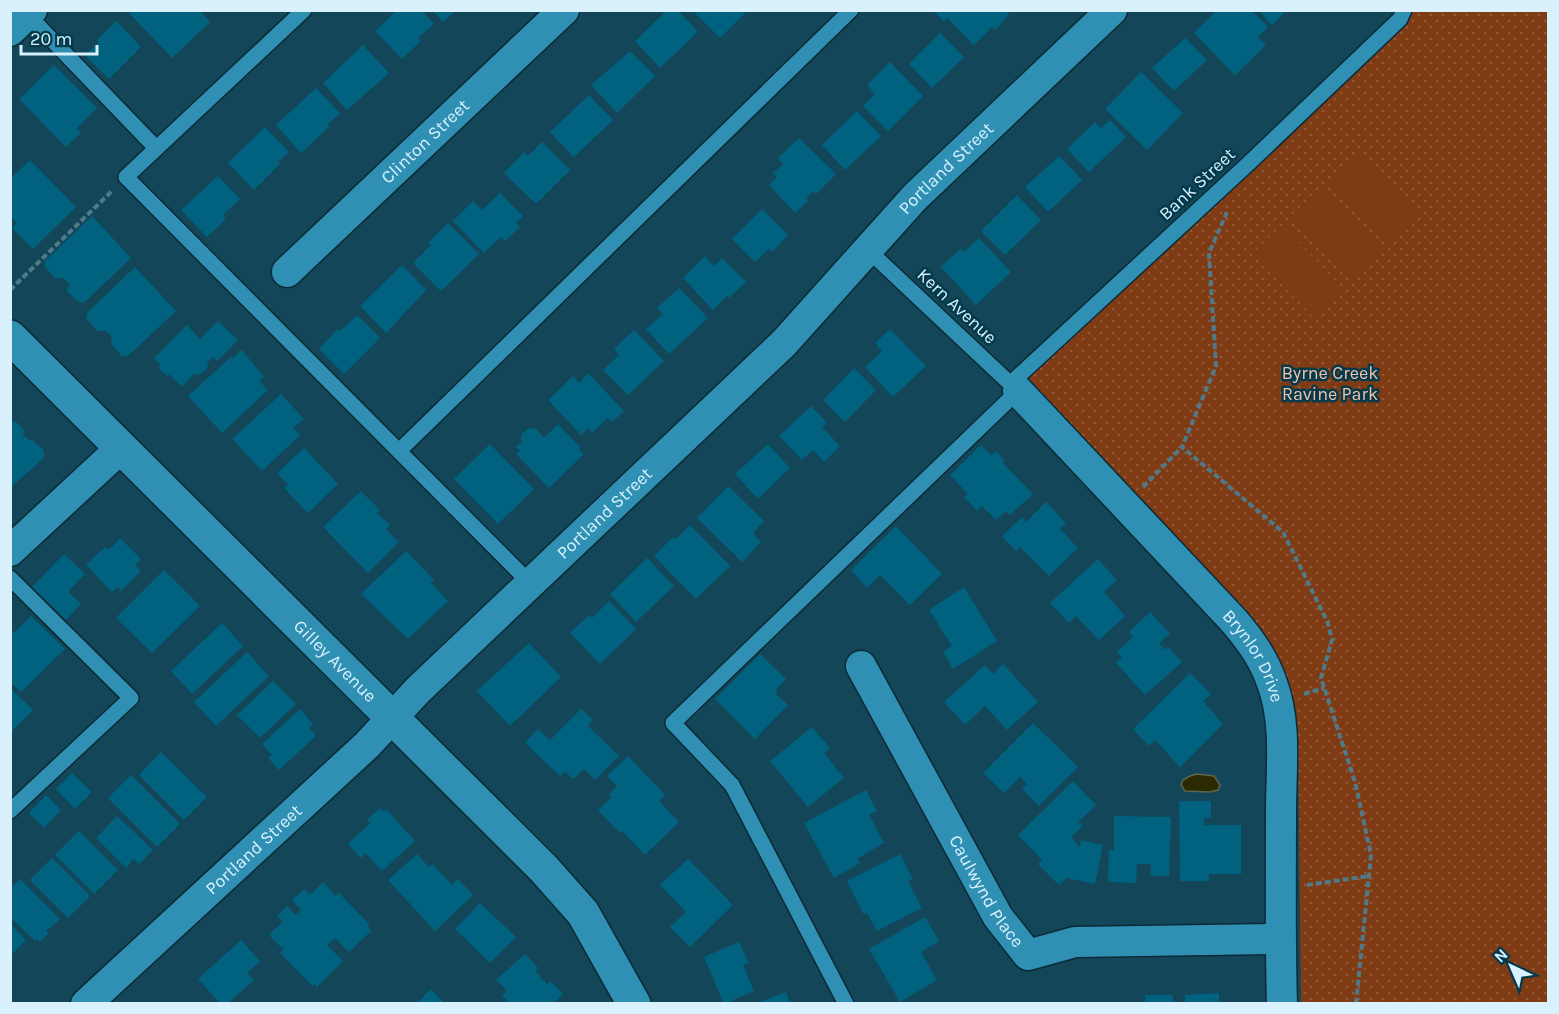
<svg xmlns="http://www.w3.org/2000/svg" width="1559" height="1014" viewBox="0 0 1559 1014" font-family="Karla,sans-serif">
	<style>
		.park { fill: url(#park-dots) }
		.pitch { fill: #7e3b14 }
		.water { fill: #2c2a01; stroke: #60664d; stroke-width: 1.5 }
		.building { fill: #01627f }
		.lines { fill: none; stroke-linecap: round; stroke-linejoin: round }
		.service-casing { stroke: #0c2a36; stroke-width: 18 }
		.minor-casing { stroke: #0c2a36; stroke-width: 33 }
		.tertiary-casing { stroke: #0c2a36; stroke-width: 36 }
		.path { stroke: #4f7a8a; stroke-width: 4; stroke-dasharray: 6 3; stroke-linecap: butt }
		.service { stroke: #2f90b3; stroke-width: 15 }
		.minor { stroke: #2f90b3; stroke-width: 30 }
		.tertiary { stroke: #2f90b3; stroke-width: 33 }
		.labels { text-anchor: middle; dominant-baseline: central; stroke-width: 5; stroke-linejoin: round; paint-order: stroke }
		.street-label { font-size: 18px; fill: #d8f1fd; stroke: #033b4d }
		.park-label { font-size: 18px; fill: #f6c0a7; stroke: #033b4d }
	</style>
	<defs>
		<pattern id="park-dots" width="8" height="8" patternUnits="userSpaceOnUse" patternTransform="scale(1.5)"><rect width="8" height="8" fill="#7e3b14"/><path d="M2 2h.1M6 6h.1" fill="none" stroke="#905837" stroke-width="1.8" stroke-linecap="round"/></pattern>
	</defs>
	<rect width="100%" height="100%" fill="#134658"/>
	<path class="park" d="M1404 11H1548V1003H1301L1298 730C1292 682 1275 647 1244 610L1021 374Z"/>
	<path class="pitch" d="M1359 152 1420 216 1390 245 1329 181Z
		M1321 187 1382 252 1353 280 1291 216Z
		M1282 225 1344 289 1314 318 1252 254Z"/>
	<path class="water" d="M1197 774 1214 776 1220 785 1218 790 1210 792 1185 791 1181 785 1183 780 1190 776Z"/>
	<path class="building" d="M131 10H199L210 22 172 58 129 13Z
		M397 10H421L434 24 418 38 421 41 402 59 375 31Z
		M432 10H456L443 22Z
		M667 10H678L698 32 660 68 635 41Z
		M692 10H748L720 38Z
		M933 10H1005L1009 15 995 30 992 27 974 45 947 18 944 22Z
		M1217 10H1251L1268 27 1258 37 1266 45 1235 75 1194 33Z
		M1258 10H1287L1272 25Z
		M116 21 141 47 109 79 85 55 99 42 97 40Z
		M940 33 964 57 932 88 909 64Z
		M1185 38 1207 60 1174 91 1152 68Z
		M363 45 389 73 347 110 323 83Z
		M630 51 655 76 617 113 591 85Z
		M890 62 923 96 888 131 863 106 875 94 867 85Z
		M54 65 97 108 77 128 81 133 66 147 19 99Z
		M1141 72 1183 113 1147 150 1105 109Z
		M316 88 340 113 328 124 330 126 301 153 276 125Z
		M589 95 613 120 574 157 550 132Z
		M857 111 881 136 845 170 822 145Z
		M1110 120 1126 137 1089 172 1067 149 1095 122 1101 128Z
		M265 127 289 152 278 162 280 164 254 190 228 163Z
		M799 138 836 174 816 194 813 191 806 198 809 200 795 213 769 185 777 177 773 173 783 164 778 158Z
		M542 142 570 170 536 204 504 173 524 152 528 156Z
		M1059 156 1082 180 1048 212 1025 187Z
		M30 160 76 207 33 249 12 228 17 223 12 218 10 219V179Z
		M218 176 240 199 223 215 226 219 207 237 181 210Z
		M500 193 523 216 516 223 520 227 505 241 501 237 484 253 453 221 473 201 482 210Z
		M1017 195 1041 220 1005 255 981 231Z
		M762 209 788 235 772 252 769 249 755 262 732 239Z
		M92 216 131 258 84 303 77 301 67 291 69 284 62 277 60 279 55 278 45 267V261Z
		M448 223 479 254 441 291 413 263 431 245 428 243Z
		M979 238 1011 272 976 305 941 267 961 248 964 252Z
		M705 256 714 266 722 258 746 282 729 298 727 296 713 310 683 278Z
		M402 265 426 290 386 333 360 306Z
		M135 267 176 311 128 356H122L111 344 112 337 106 331H97L86 318 88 312Z
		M679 288 708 318 669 354 646 329 663 314 657 308Z
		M357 315 380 338 344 374 319 349 338 329 340 331Z
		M218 321 238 340 217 361 213 357 207 363 208 368 199 375 194 374 182 387 169 374 167 376 158 368 161 365 154 358 187 325 200 339Z
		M890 329 926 366 893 397 865 367 882 351 875 343Z
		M634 330 664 361 628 395 603 370 619 355 614 349Z
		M242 350 264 377 259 381 268 390 222 433 188 396 231 357 232 359Z
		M854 368 876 390 845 422 823 400Z
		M588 373 624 411 612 422 608 418 592 433 588 428 581 435 548 400 573 376 579 383Z
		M281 394 304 419 293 428 300 435 262 471 232 439Z
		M811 406 827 423 822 427 840 446 824 462 813 450 802 460 779 436Z
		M10 421 16 422 24 430 23 435 29 440 34 441 44 451V458L10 488Z
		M558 424 580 447 579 449 584 454 549 488 516 454 520 451 516 447 521 443V435L527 429 535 428 544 438Z
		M490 444 534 489 498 524 454 479Z
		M768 444 790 468 758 499 735 474Z
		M981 445 991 455 996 451 1005 461 1003 463 1033 494 1010 515 1006 511 996 520 982 506 977 511 964 497 968 494 950 475Z
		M304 448 338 484 308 513 284 488 288 485 277 473Z
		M728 486 764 521 753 533 761 542 742 562 697 518Z
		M361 491 380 510 377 513 390 525 386 529 399 542 368 573 323 527Z
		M1046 502 1066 523 1060 529 1078 548 1049 576 1020 547 1016 551 1002 536 1022 517 1026 522Z
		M690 525 730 566 696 599 654 556 673 537 676 539Z
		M896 526 942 574 910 605 880 575 867 588 851 570Z
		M120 538 141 559 135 565 141 571 121 591 118 587 112 592 86 565 105 547 109 550Z
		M406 551 434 580 431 583 448 601 408 639 361 594Z
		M64 554 85 574 68 592 81 604 66 620 32 587Z
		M647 558 674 586 636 622 610 594Z
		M1098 559 1117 580 1104 592 1125 616 1099 640 1076 616 1069 623 1050 603Z
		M164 570 200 606 152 653 116 618Z
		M964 587 997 641 953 669 943 652 952 646 929 610Z
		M609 601 636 629 600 664 570 633 589 615 592 618Z
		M1150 612 1170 634 1159 643 1165 650 1168 647 1182 662 1145 695 1116 663 1122 658 1117 652 1133 637 1129 632Z
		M31 616 65 649 21 692 10 682V634L14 631 15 632Z
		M222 623 243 646 192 694 171 671Z
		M529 643 561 677 510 726 477 691Z
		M247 652 269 676 216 726 194 702Z
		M760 654 786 679 777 688 776 694 788 705 755 739 715 699Z
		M1003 664 1038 702 1007 730 985 706 965 725 944 702 985 665 993 674Z
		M1190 673 1211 694 1203 701 1223 724 1180 767 1155 740 1149 746 1133 729Z
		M273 681 296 704 260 738 237 715Z
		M10 688 33 710 10 733Z
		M300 709 313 724 309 728 316 736 279 770 268 758 272 755 262 744Z
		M581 709 593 720 588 726 619 756 595 780 584 769 573 779 565 771 560 776 525 743 538 729 550 740Z
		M1033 723 1078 767 1039 806 1022 789 1027 784 1020 777 1004 793 983 773Z
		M812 727 830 748 824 753 844 778 808 807 770 761Z
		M161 752 207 797 184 820 139 775Z
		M628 756 665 795 659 801 679 822 645 855 622 831 620 833 598 810 612 797 609 794 617 786 607 776Z
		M72 773 92 792 75 809 56 789Z
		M131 775 180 824 157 847 108 798Z
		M1073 781 1096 805 1078 822 1083 826 1071 837 1080 847 1081 840 1103 845 1095 884 1067 878 1059 885 1038 864 1042 860 1018 835Z
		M866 790 877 811 869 815 884 843 857 859 860 863 834 878 804 823Z
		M46 795 61 810 44 828 29 813Z
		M1179 801H1211V818H1204V825H1241V874H1209V881H1180Z
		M380 808 384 812 386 809 415 841 382 871 365 853 361 858 348 844 370 823 367 820Z
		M117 816 153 850 139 864 134 859 126 868 96 838Z
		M1114 816 1171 817 1169 876H1150L1151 864H1137L1136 883 1108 882 1109 850H1114Z
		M79 831 118 870 94 894 55 855Z
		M417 854 429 867 432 864 452 885 458 879 473 895 435 931 388 880Z
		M900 854 913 879 908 881 922 908 877 931 867 913 864 915 847 881Z
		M52 858 90 896 68 918 30 880Z
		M688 859 733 905 690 947 670 927 686 912 660 885Z
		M20 879 60 919 49 929 48 928 46 930 49 933 40 942 37 939 35 941 10 917V889Z
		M323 882 336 896 339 893 370 925 368 927 371 931 349 952 335 938 327 945 343 961 317 987 314 984 312 986 280 953 283 949 269 935 283 921 277 916 287 906 295 915 301 910 292 900 304 889 310 895Z
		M480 903 516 937 490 963 455 929Z
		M925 917 939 941 921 952 937 980 900 1002 869 949Z
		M10 924 26 940 10 956Z
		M241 940 260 961 247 973 254 980 227 1004H221L198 979Z
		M739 942 749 963 743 965 754 991 724 1004 704 957Z
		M525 954 538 968 535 971 547 984 550 981 563 994 553 1004H510L502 995 507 991 496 980Z
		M431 989 445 1004H416Z
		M786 992 790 1004H757V1003Z
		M1219 993V1004H1185V995Z
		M1145 995H1173V1004H1145Z"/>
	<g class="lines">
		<defs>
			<path id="service" d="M304 10 126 177 531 584
				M28 15 156 148
				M1011 383 1249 163 1400 19 1404 10
				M399 451 851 10
				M10 578 131 698 10 811
				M846 1004 732 785 673 723 1018 391 868 250"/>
			<g id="minor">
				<path d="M10 31 32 10"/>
				<path id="s1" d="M287 272 564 10"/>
				<path id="s2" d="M1018 391 1234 621C1250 640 1264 659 1272 683 1287 723 1281 769 1281 811 1281 875 1280 939 1282 1004"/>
				<path d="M10 551 121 448"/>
				<path id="s3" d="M861 666 998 917 1028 955 1075 942 1280 939"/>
				<path id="s4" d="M86 1004 367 745 418 690 784 343 915 197 1112 10"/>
			</g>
			<g id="tertiary">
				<path id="s5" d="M10 337 544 869 583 913 634 1004"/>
			</g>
		</defs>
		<use href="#service" class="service-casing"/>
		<use href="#minor" class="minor-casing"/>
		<use href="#tertiary" class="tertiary-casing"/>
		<path class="path" d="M1227 212 1209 253 1216 366 1182 447 1283 532 1328 623 1332 640 1321 678 1355 782 1371 855 1356 1004
			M10 290 113 190
			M1143 487 1182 447
			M1304 694 1324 688
			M1307 885 1369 876"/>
		<use href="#service" class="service"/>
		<use href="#minor" class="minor"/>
		<use href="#tertiary" class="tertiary"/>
	</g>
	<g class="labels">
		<g class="street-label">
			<text stroke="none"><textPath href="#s1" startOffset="190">Clinton Street</textPath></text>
			<text stroke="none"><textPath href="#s4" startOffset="1200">Portland Street</textPath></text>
			<text transform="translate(1197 184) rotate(-43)">Bank Street</text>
			<text transform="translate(957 306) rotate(43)">Kern Avenue</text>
			<text stroke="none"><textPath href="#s4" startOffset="714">Portland Street</textPath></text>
			<text stroke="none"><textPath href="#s2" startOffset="356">Brynlor Drive</textPath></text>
			<text stroke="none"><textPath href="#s5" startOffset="459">Gilley Avenue</textPath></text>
			<text stroke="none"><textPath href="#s4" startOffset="228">Portland Street</textPath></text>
			<text stroke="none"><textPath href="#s3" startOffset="258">Caulwynd Place</textPath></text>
		</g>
		<g class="park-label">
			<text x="1330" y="373">Byrne Creek<tspan x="1330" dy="21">Ravine Park</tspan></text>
		</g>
	</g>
	<rect width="1559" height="1014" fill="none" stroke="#d8f1fd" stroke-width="24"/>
	<g transform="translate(1511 966) rotate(316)" stroke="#033b4d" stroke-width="4.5" paint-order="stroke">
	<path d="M0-4.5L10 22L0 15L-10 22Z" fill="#d8f1fd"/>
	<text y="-9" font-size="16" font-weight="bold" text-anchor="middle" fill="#d8f1fd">N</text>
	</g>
	<path d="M21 45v9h76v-9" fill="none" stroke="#d8f1fd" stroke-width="3"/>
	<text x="30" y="45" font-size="18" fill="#d8f1fd" stroke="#033b4d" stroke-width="4.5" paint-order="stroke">20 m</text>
</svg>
